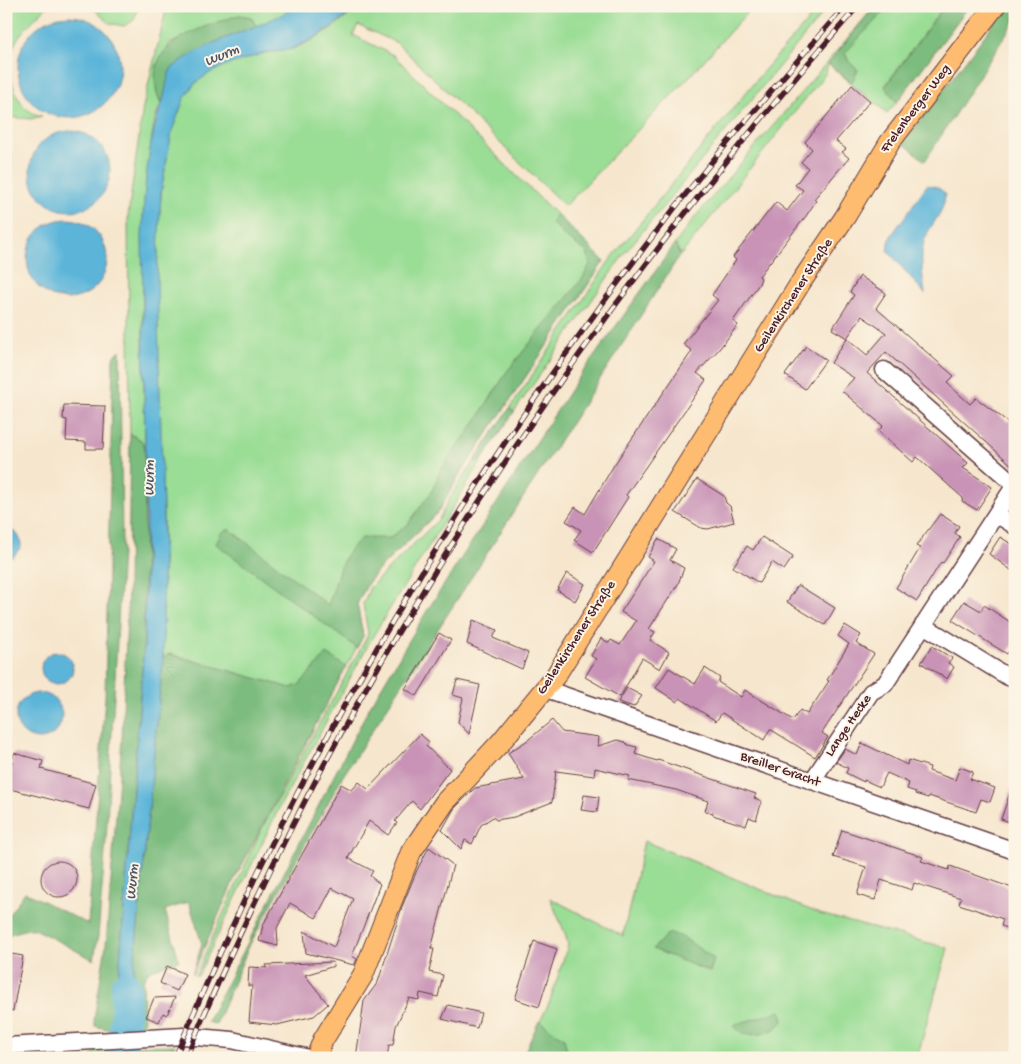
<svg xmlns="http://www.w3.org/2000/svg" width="1021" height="1064" viewBox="0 0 1021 1064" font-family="'Gochi Hand',sans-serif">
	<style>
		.green { fill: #9add95; stroke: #727e60 }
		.forest { fill: #7bbc7e; stroke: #626e54 }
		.water { fill: #5bb5d9; stroke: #526a82 }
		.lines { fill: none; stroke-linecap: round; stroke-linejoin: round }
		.river { stroke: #5bb5d9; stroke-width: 30 }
		.building { fill: #c893b6; fill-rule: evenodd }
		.minor-casing { stroke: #643d43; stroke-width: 19 }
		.major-casing { stroke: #643d43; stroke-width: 22 }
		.minor { stroke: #fff; stroke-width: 16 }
		.major { stroke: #fdbc70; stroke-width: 20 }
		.rail-casing { stroke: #4a1f2b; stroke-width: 5.5 }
		.rail { stroke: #fcf5e5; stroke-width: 4; stroke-dasharray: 11; stroke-linecap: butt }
		.labels { text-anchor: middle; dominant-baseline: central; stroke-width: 4; stroke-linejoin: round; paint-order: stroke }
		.street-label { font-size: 14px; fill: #4a1f2b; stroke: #fcf5e5 }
		.water-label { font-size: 15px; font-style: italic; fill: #505468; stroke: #fcf5e5 }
	</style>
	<rect width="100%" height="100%" fill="#fcf5e5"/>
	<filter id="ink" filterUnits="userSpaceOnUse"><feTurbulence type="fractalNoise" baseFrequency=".02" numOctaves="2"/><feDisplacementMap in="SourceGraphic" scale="10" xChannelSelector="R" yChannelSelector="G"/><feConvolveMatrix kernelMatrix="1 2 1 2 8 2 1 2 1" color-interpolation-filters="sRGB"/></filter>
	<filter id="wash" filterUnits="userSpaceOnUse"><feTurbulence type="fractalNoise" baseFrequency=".0096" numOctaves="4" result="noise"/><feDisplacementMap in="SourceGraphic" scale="20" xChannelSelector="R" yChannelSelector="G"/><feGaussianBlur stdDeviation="1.12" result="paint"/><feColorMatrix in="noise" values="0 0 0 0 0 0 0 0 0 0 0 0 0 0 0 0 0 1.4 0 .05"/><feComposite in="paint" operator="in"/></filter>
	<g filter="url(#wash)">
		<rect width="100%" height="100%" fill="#f6e6cd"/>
		<path class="green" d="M6 6H48C20 33 0 48 15 91 22 105 26 112 42 116L31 119 6 117Z
			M91 6H139L134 20 124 26 109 23Z
			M167 6H297L280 17 256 26 251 17 239 15 169 44 156 91 161 104C151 122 150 155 148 175 139 267 144 355 145 447L141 440 130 434 128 216 143 107Z
			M361 6H753L689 77 565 206 397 43 358 25 353 35 393 55 604 261 460 474 438 512 380 568 368 583 357 604 363 636 346 667 327 654 299 685 290 688 170 654 163 658C163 609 164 560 163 511 161 428 137 137 196 83 213 66 242 58 266 53 274 51 284 52 292 49 318 40 340 22 361 6Z
			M821 6H829L624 254 514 412 510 408 610 260 761 74Z
			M875 6H944L885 86 897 102 887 113 828 64 826 73 681 255 675 244 695 217Z
			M482 460 373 636 280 806 198 976H195L261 830 367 637 368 633 363 604 370 587 439 519 451 496 474 461Z
			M644 841 820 914 948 948 917 1058H522L550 1001 568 945 565 933 550 898 623 936Z
			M115 1046 112 1058H90L98 1048Z"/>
		<path class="forest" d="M875 6H889L845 53 849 62 858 70 852 82 828 64Z
			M944 6H969L897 102 885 87Z
			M1007 6H1015V20L925 161 903 143Z
			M239 15 251 17 256 26 214 43 176 65 161 104C136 44 195 30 239 15Z
			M556 213 604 261 460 474 438 512 380 568 368 583 357 604 363 636 357 648 216 544 221 533 229 529 328 605C339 577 337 560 361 538H390L408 524 432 491 440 471 476 421 508 370 583 278 590 264 587 252 564 236 552 222Z
			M675 244 680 255 341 779 250 944 216 1024 207 1022 369 708 425 614 575 383Z
			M120 350 122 551 106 840 98 936 94 960 35 929C27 928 20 932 12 933L6 940V919L25 892 88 924 105 698 113 357Z
			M510 408 514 412 482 460 474 461Z
			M130 434 141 440 145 447 144 644 118 987 119 1028 106 1029 95 1026 94 1020 106 945 122 738 128 590Z
			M169 654 291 688 299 685 327 654 346 667 234 880 192 975 202 944 189 902 165 910 179 960 149 971 143 980 144 1028 133 1027V978L163 658Z
			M671 933 684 938 714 959 710 972 653 949 666 935Z
			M781 1011 783 1021C773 1034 758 1036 742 1034L733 1025Z
			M539 1021 564 1038 567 1051 566 1058H522Z
			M175 1045 170 1058H131L135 1046Z"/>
		<path class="water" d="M297 6H361L318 36 292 49 265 53 224 66 210 73 195 83 184 99 172 131 161 193 157 276 163 511V658L133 978V1027L119 1028 118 987 144 644 146 519 142 236C144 192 147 144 162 103 166 92 166 80 171 69 207 38 257 31 297 6Z
			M18 67a51 51 0 1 1 102 0a51 51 0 1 1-102 0Z
			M30 171a40 40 0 1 1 80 0a40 40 0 1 1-80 0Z
			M6 140 12 156 6 269Z
			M927 185 937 187 945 193C945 214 931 222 925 239 919 256 923 277 925 294L887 250 891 236Z
			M27 259a40 40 0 1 1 80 0a40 40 0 1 1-80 0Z
			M6 529C17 530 21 537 21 547L13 557 6 558Z
			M41 668a16 16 0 1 1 32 0a16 16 0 1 1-32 0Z
			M16 716a23 23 0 1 1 46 0a23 23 0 1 1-46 0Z
			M115 1046H135L131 1058H112Z"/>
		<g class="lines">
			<path class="river" d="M119 1058 125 1023 126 986"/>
		</g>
		<g id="blocks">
			<path class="building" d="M852 85 870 101 836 141 846 149 842 152 849 158 814 199 816 201 806 216 759 276 761 278 759 284 733 321 738 325 720 348 697 373 706 380 626 495 628 497 593 552 574 540 581 530 566 521 575 507 585 514 614 465 692 351 683 344 718 300 712 295 736 260 733 257 776 202 787 211 803 190 795 185 808 168 801 162 812 149 805 142Z
				M860 276 886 293 876 308 954 376 947 383 970 404 976 398 1008 422 1015 414V468L886 352 867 373 968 463 963 468 992 487 977 510 962 501 963 498 917 457 913 462 878 431 883 426 842 391 854 378 831 363 847 338 832 329 854 295 850 292ZM862 316 886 333 867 355 847 338Z
				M806 346 826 360 805 389 785 375Z
				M64 405 105 406 103 449H86V442L66 441 67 420 63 419Z
				M697 479 724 496 726 503 730 506 734 522 708 529 701 528 675 512Z
				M940 514 959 526 955 533 960 537 943 563 941 562 917 601 896 588 920 548 916 546Z
				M762 537 793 557 784 570 772 562 759 583 733 567 747 546 753 550Z
				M1000 537 1015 546V573L989 554Z
				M658 539 676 549 670 560 684 568 678 584 649 629 655 632 650 640 669 652 660 669 642 658 620 697 585 677 596 659 591 656 601 638 609 643 611 640 620 645 636 621 621 612 654 561 648 557Z
				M567 573 585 584 575 601 557 590Z
				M798 585 835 608 825 625 787 602Z
				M964 601 981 611 984 605 1015 625V641L1007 654 952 620Z
				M473 620 497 630 493 638 528 653 522 669 467 644Z
				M845 625 861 635 856 643 874 654 822 733 828 737 815 757 770 729 764 740 722 713 716 721 680 698 677 702 656 688 669 668 695 684 705 668 720 678 718 682 741 697 745 690 793 720 800 710 807 714 829 681 827 680 849 644 838 636Z
				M439 633 451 640 417 696 405 689Z
				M932 646 952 658 948 663 954 667 947 679 921 663Z
				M457 680 480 685 469 734 458 722 463 698 453 695Z
				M627 688 642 696 634 707 618 702Z
				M552 720 562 732 599 737 598 746 618 740 625 742 628 745 637 747 635 754 657 761 658 760 756 794 754 798 762 801 756 820 749 817 746 826 713 815V813L705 811 708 801 676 790 628 780 630 776 595 768 594 776 556 771 552 802 514 817 496 820 493 817 481 825 472 844 465 840 461 849 442 830 454 809 475 788 524 779 508 753 528 740Z
				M420 734 429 742 426 746 450 769 420 809 412 801 395 821 397 823 388 835 369 821 348 858 373 871 370 876 380 884 352 956 357 959 354 965 306 953 304 931 334 947 353 899 332 888 316 918 290 903 277 928 278 946 259 941 263 925 341 784 352 790 359 782 368 789Z
				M862 743 907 765 908 760 930 767 929 771 955 780 960 767 973 772 970 779 995 788 990 802 981 799 976 812 929 796 928 798 915 794 916 792 907 789 909 783 887 773 880 787 864 780V782L846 773 848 768 836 762 845 749 857 755Z
				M14 753 43 761 41 769 96 784 89 809 6 788Z
				M1013 784H1015V824L1001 819Z
				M584 795 599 797 597 812 581 810Z
				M842 830 923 857 921 861 949 870 950 866 1015 889V930L1001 926 1003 919 959 904 961 898 914 883 912 890 881 880 875 900 857 895 866 867 833 857Z
				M429 847 453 865 431 949H434L429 972 443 975 438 997 420 993 419 1000 409 998 396 1026 393 1045H389L387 1058H356L364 1001 378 982 402 907 417 870Z
				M41 879a18 18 0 1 1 36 0a18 18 0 1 1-36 0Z
				M534 941 557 949 539 1007 515 999Z
				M6 953 23 956 13 1011 6 1010Z
				M333 962 334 966 305 975 328 1004 314 1016 277 1025 249 1022 252 986H248L249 967 267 968 266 965Z
				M167 966 185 974 177 991 160 983Z
				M175 997 167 1015 163 1013 159 1022 146 1017 154 998Z
				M448 1005 481 1013 477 1028 442 1019Z"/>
		</g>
	</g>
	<g filter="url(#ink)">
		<use href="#blocks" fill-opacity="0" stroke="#643d43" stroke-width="1"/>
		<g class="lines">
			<defs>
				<path id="minor" d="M884 370 1015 485
					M996 514 1015 526
					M923 625 1008 677
					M546 689 1015 851
					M812 781 871 692 885 684 1015 485
					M6 1046 184 1036 232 1040 309 1058"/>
				<path id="major" d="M316 1058 323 1040 363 975 411 852 445 802 500 743 556 675 801 282 845 217 890 142 995 6"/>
			</defs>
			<use href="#minor" class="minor-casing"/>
			<use href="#major" class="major-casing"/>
			<use href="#minor" class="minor"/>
			<use href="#major" class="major"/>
			<defs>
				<path id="rail" d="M175 1058C292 771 453 500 640 253 704 168 774 87 845 6
					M186 1058C345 670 581 319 858 6"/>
			</defs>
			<use href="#rail" class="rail-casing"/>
			<use href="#rail" class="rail"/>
		</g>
	</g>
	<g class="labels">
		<g class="street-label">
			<text transform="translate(916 109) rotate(-53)">Frelenberger Weg</text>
			<text transform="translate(794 296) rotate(-57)">Geilenkirchener Straße</text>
			<text transform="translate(577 638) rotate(-57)">Geilenkirchener Straße</text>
			<text transform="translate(849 726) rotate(-56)">Lange Hecke</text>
			<text transform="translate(780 770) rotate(19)">Breiller Gracht</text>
		</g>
		<g class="water-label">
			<text transform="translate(222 56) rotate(-23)">Wurm</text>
			<text transform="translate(150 478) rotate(-90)">Wurm</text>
			<text transform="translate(133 882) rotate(-85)">Wurm</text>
		</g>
	</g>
	<rect width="1021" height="1064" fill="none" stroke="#fcf5e5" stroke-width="25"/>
</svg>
